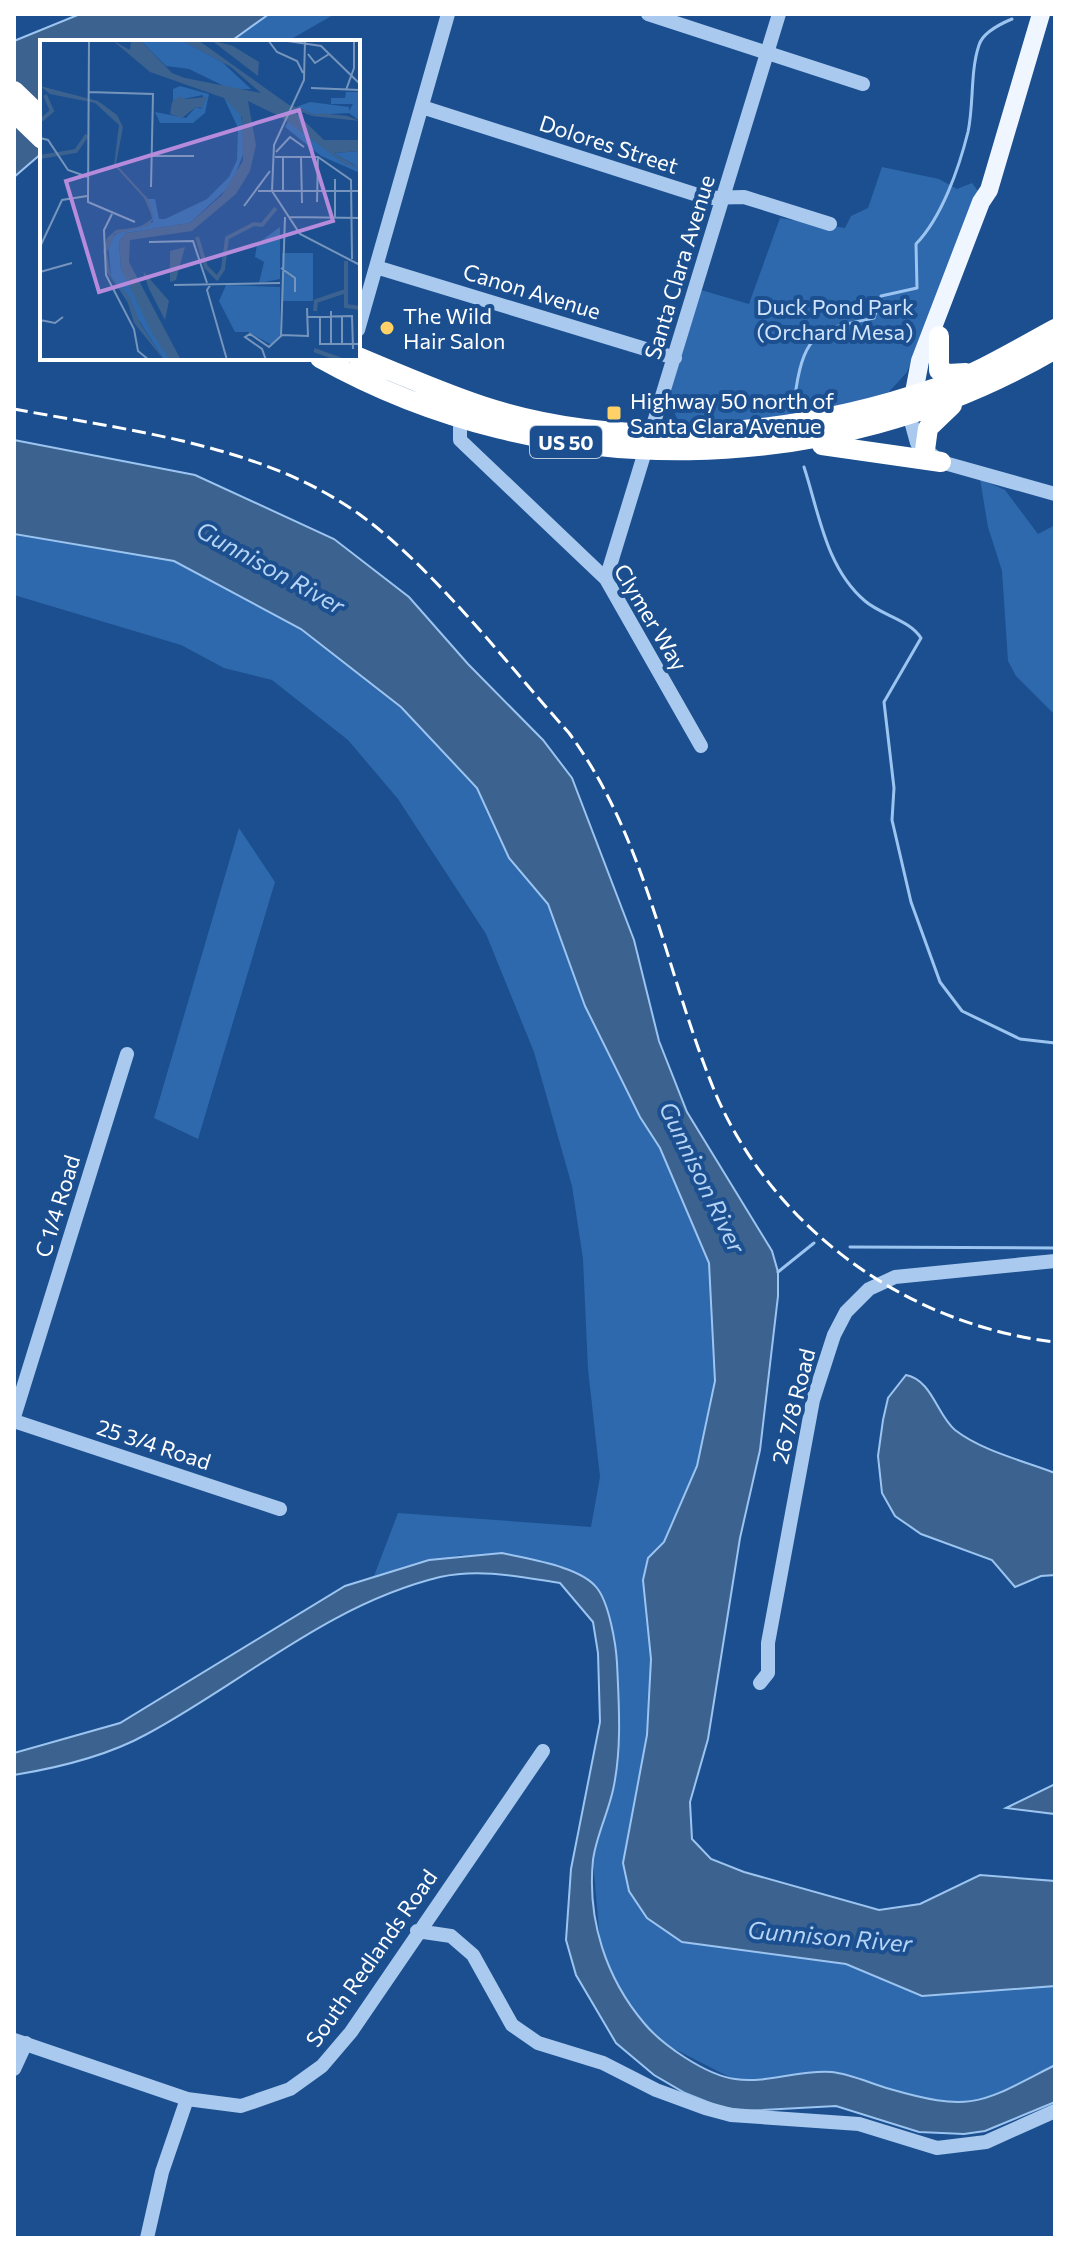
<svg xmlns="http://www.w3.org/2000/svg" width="1069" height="2252" viewBox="0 0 1069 2252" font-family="Commissioner,sans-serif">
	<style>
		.green { fill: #2e69ad }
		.water { fill: #3c6290; stroke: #9cc4f0; stroke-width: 2 }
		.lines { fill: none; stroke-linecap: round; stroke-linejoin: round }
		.stream { stroke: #9cc4f0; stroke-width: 3 }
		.minor { stroke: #a9c9ee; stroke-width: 14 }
		.major { stroke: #f0f6ff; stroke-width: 18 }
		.highway { stroke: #fff; stroke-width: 20 }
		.rail { stroke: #fff; stroke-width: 3; stroke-dasharray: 14 6; stroke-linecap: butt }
		.poi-dot { fill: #ffd166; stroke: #1b4f8f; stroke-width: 3 }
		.labels { text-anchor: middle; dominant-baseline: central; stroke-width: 8; stroke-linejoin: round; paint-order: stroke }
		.shield { fill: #1b4f8f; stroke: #bbcadd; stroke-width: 2 }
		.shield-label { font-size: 20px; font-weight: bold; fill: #fff }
		.street-label { font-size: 22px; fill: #fff; stroke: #1b4f8f }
		.park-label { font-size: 22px; fill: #cfe3fa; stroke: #1b4f8f }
		.poi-label { font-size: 22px; fill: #fff; stroke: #1b4f8f; text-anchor: start }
		.water-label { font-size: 24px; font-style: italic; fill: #b5d3f5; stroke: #1b4f8f }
		.inset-river { fill: none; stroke: #3c6290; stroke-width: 4 }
		.inset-road { fill: none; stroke: #7695bc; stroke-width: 2 }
		.view { fill: #b68bdc; fill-opacity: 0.15; stroke: #b68bdc; stroke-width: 4 }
		.inset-edge { fill: none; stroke: #fff; stroke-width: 4 }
	</style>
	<rect width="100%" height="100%" fill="#1b4f8f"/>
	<path class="green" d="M269 14H335L286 42H230Z
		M882 167 939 179 957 189 972 183 978 191 907 372 889 392 815 414 697 424 679 421C656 390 690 325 701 290L749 304 780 218 845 228 851 216 868 208Z
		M980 479 1005 490 1038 534 1055 525V715L1016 676 1008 661 1002 571 988 527Z
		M14 534 174 561 301 629 401 707 458 764 477 788 509 858 548 904 585 1006 640 1117 660 1148 709 1263 715 1381 697 1466 664 1542 648 1558 643 1580 651 1659 647 1735 623 1863 746 1951 846 1964 922 1996 1055 1986V2065L999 2094 965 2105 766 2080 733 2079 659 2041 627 2003 601 1954 593 1860 613 1789 616 1646 597 1587 461 1555 374 1576 398 1513 591 1527 600 1477 588 1369 583 1259 572 1186 534 1052 486 934 398 799 348 740 272 680 224 668 181 645 14 595Z
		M239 828 275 882 198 1139 154 1118Z"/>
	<path class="water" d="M80 14H269L230 42H42V153L14 177V41Z
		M14 440 195 475 334 539 409 597 468 664 543 740 572 778 634 940 659 1041 687 1112 772 1251 778 1272V1296L760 1450 740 1538 708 1739 690 1802 692 1839 711 1859 744 1872 879 1910 920 1904 980 1875 1055 1881V1986L922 1996 846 1964 682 1942 647 1918 629 1891 623 1863 647 1735 651 1659 643 1580 648 1558 664 1542 697 1466 715 1381 709 1263 660 1148 640 1117 585 1006 548 904 509 858 477 788 401 707 301 629 174 561 14 534Z
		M906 1375C932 1380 937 1415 955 1430 982 1451 1024 1461 1055 1473V1575L1041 1576 1015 1587 992 1560 921 1534 895 1516 882 1493 878 1456 883 1420 888 1398Z
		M502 1553C527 1559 580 1566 597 1588 609 1603 616 1644 617 1663 619 1705 622 1749 613 1790 608 1813 596 1837 593 1860 587 1920 606 1978 644 2023 662 2045 706 2075 735 2079 768 2084 800 2069 832 2072 851 2074 872 2084 890 2089 973 2113 981 2103 1055 2065V2102L985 2131 964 2134 919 2132 836 2106 746 2111 720 2107 685 2093 654 2075 616 2043 576 1975 566 1940 571 1869 600 1722 598 1653 593 1622 560 1583C521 1577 480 1568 440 1577 329 1604 245 1681 147 1734 109 1755 57 1768 14 1775V1753L120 1723 345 1586 429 1560Z
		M1055 1784V1814L1006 1808Z"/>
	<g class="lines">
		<path class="stream" d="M796 389C805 330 822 329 874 318L881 296 917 288 916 244C942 217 959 168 968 132 974 104 970 72 979 45 983 32 1000 24 1012 19
			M804 467C819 513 826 568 865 601 881 615 910 620 921 638L884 702 894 788 892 820 911 902 940 982 962 1011 1020 1039 1055 1043
			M850 1247 1055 1248
			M778 1272 814 1243"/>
		<path class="minor" d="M648 14 863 84
			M422 107 707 198 744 197 830 224
			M376 267 675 358
			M358 330 448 14
			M909 414 917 443 941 462 1055 494
			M460 418V440L606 579 701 746
			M606 579 779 14
			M14 1417 127 1054
			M14 1421 280 1509
			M760 1683 768 1673V1643L813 1400 834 1335 846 1312 869 1289 895 1277 1055 1261
			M417 1931 451 1936 473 1955 512 2025 538 2043 603 2063 656 2090 705 2108 731 2115 859 2124 937 2148 986 2142 1055 2111
			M14 2040 187 2099 241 2106 290 2089 322 2066 351 2032 543 1751
			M14 2069 26 2043
			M147 2238 162 2172 187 2099"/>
		<path class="major" d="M911 408 920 361 981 202 989 190 1041 14"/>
		<path class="highway" d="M14 91 42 118
			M14 112 42 139
			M939 336V370L948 374 966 373
			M358 357C399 374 440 392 482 406 624 453 797 436 936 388 977 374 1016 350 1055 329
			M320 358C547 485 831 480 1055 349
			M822 445 941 462
			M925 450 928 428 952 405"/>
		<path class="rail" d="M14 409C130 431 260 444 359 514 434 568 507 664 569 733 648 840 666 976 717 1097 777 1232 909 1325 1055 1342"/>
	</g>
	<g class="poi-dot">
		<circle cx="387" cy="328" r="8"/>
		<rect x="606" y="405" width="16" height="16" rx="4"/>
	</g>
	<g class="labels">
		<rect class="shield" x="530" y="426" width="72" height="32" rx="6"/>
		<g class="shield-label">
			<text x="566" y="442">US 50</text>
		</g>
		<g class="street-label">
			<text transform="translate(609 144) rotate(18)">Dolores Street</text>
			<text transform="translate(679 267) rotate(-73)">Santa Clara Avenue</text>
			<text transform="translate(532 291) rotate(17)">Canon Avenue</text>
			<text transform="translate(651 617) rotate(59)">Clymer Way</text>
			<text transform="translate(57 1206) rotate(-73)">C 1/4 Road</text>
			<text transform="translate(793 1406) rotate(-76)">26 7/8 Road</text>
			<text transform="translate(154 1444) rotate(18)">25 3/4 Road</text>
			<text transform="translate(371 1958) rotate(-55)">South Redlands Road</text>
		</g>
		<g class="park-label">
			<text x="835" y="306">Duck Pond Park<tspan x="835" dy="25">(Orchard Mesa)</tspan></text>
		</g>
		<g class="poi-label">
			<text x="403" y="315">The Wild<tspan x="403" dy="25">Hair Salon</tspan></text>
			<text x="630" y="400">Highway 50 north of<tspan x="630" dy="25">Santa Clara Avenue</tspan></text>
		</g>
		<g class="water-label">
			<text transform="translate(271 567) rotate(29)">Gunnison River</text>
			<text transform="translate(703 1177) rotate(64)">Gunnison River</text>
			<text transform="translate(830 1936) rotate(5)">Gunnison River</text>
		</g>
	</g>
	<g transform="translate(40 40)">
		<rect width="320" height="320" fill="#1b4f8f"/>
		<path d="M100 0H141L182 22 211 49H190L149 29 126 26ZM140 46 169 54 165 73 153 83H120L115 72 146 78 156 67 161 69 163 55 133 61V49ZM306 52H320V81L309 73 274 75 256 67 270 62 309 67V71L313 64H291V58H305ZM184 58 200 70 206 106 192 144 150 183 86 193 79 202 81 229 130 320H124L71 236 68 203 76 194 113 182 107 159H115L119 179H125L167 159 189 137 197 120 198 88ZM248 81 305 124 316 126 294 113 320 111V133L281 116 245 87ZM240 187V239L219 243 224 222 215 217 217 204ZM242 213H273V261H242ZM186 245 240 247V296L232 305 208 292H195L179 261Z" fill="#2e69ad"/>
		<path d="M72 0 90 10 91 0H100L132 33 145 38 221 53 191 27 141 0H158L249 65 263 69 273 75 280 73 307 76 320 81 272 76 255 69 254 71 284 100H320V111L294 113 320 129 305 124 241 77 208 61 216 105 210 131 196 154 152 191 90 200 89 222 141 320H130L113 295 81 229 79 202 86 193 150 183 182 155 203 121 202 77 184 58 110 32ZM171 0 193 6 219 22 218 36ZM0 46 58 61 77 75 83 87 76 124 109 160 114 178 108 186 75 194 67 212 71 237 90 257 100 283 124 320 94 283 87 260 67 233 63 211 67 198 76 190 100 187 113 178 104 158 74 125 79 85 55 63 10 54ZM140 56 145 59 167 57 162 68 156 67 142 78 130 74 132 62ZM145 207 136 240 130 242V211ZM103 231 129 261 125 280 109 249Z" fill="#3c6290"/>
		<path class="inset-river" d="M0 81 12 71 5 55M0 117 36 111 47 95M157 197 166 227 177 238 183 229 187 198 214 184 222 185 236 168M306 221V266L320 268M275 271 276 261 306 251M274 310 302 320"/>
		<path class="inset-road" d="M49 0 48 162 95 182M228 0 237 12 257 21 263 33M241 0 281 6 320 44M265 0 264 40 234 105 232 151 260 194 320 225M268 14 275 23 289 14M271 48 320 50M306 50 314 28V0M48 52 113 54 111 147M0 98 8 100 28 130 48 137M236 112 250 97 264 107M112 116H154M235 117H278L311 140 312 219M243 117V151M261 117 262 163M218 151H320M277 162 278 117M204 166 230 131M72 174 64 190 66 235 94 289 98 311 109 320M249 177 320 178M295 177V139M109 202 153 201 167 243M0 207 22 160 47 156M241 228 255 238V252M0 232 32 223M171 244 167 250 187 320M134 245 240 243M291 271V304M280 276V304H320M302 276V304M268 277 312 276 313 309M0 280 15 283 23 277M241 295 268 296 267 268M226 320 222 309 205 297 210 294 229 307 241 296 245 177"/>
		<path class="view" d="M259 70 293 181 59 252 26 141Z"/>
		<rect width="320" height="320" class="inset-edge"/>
	</g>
	<rect width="1069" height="2252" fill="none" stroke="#ffffff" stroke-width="32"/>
</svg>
